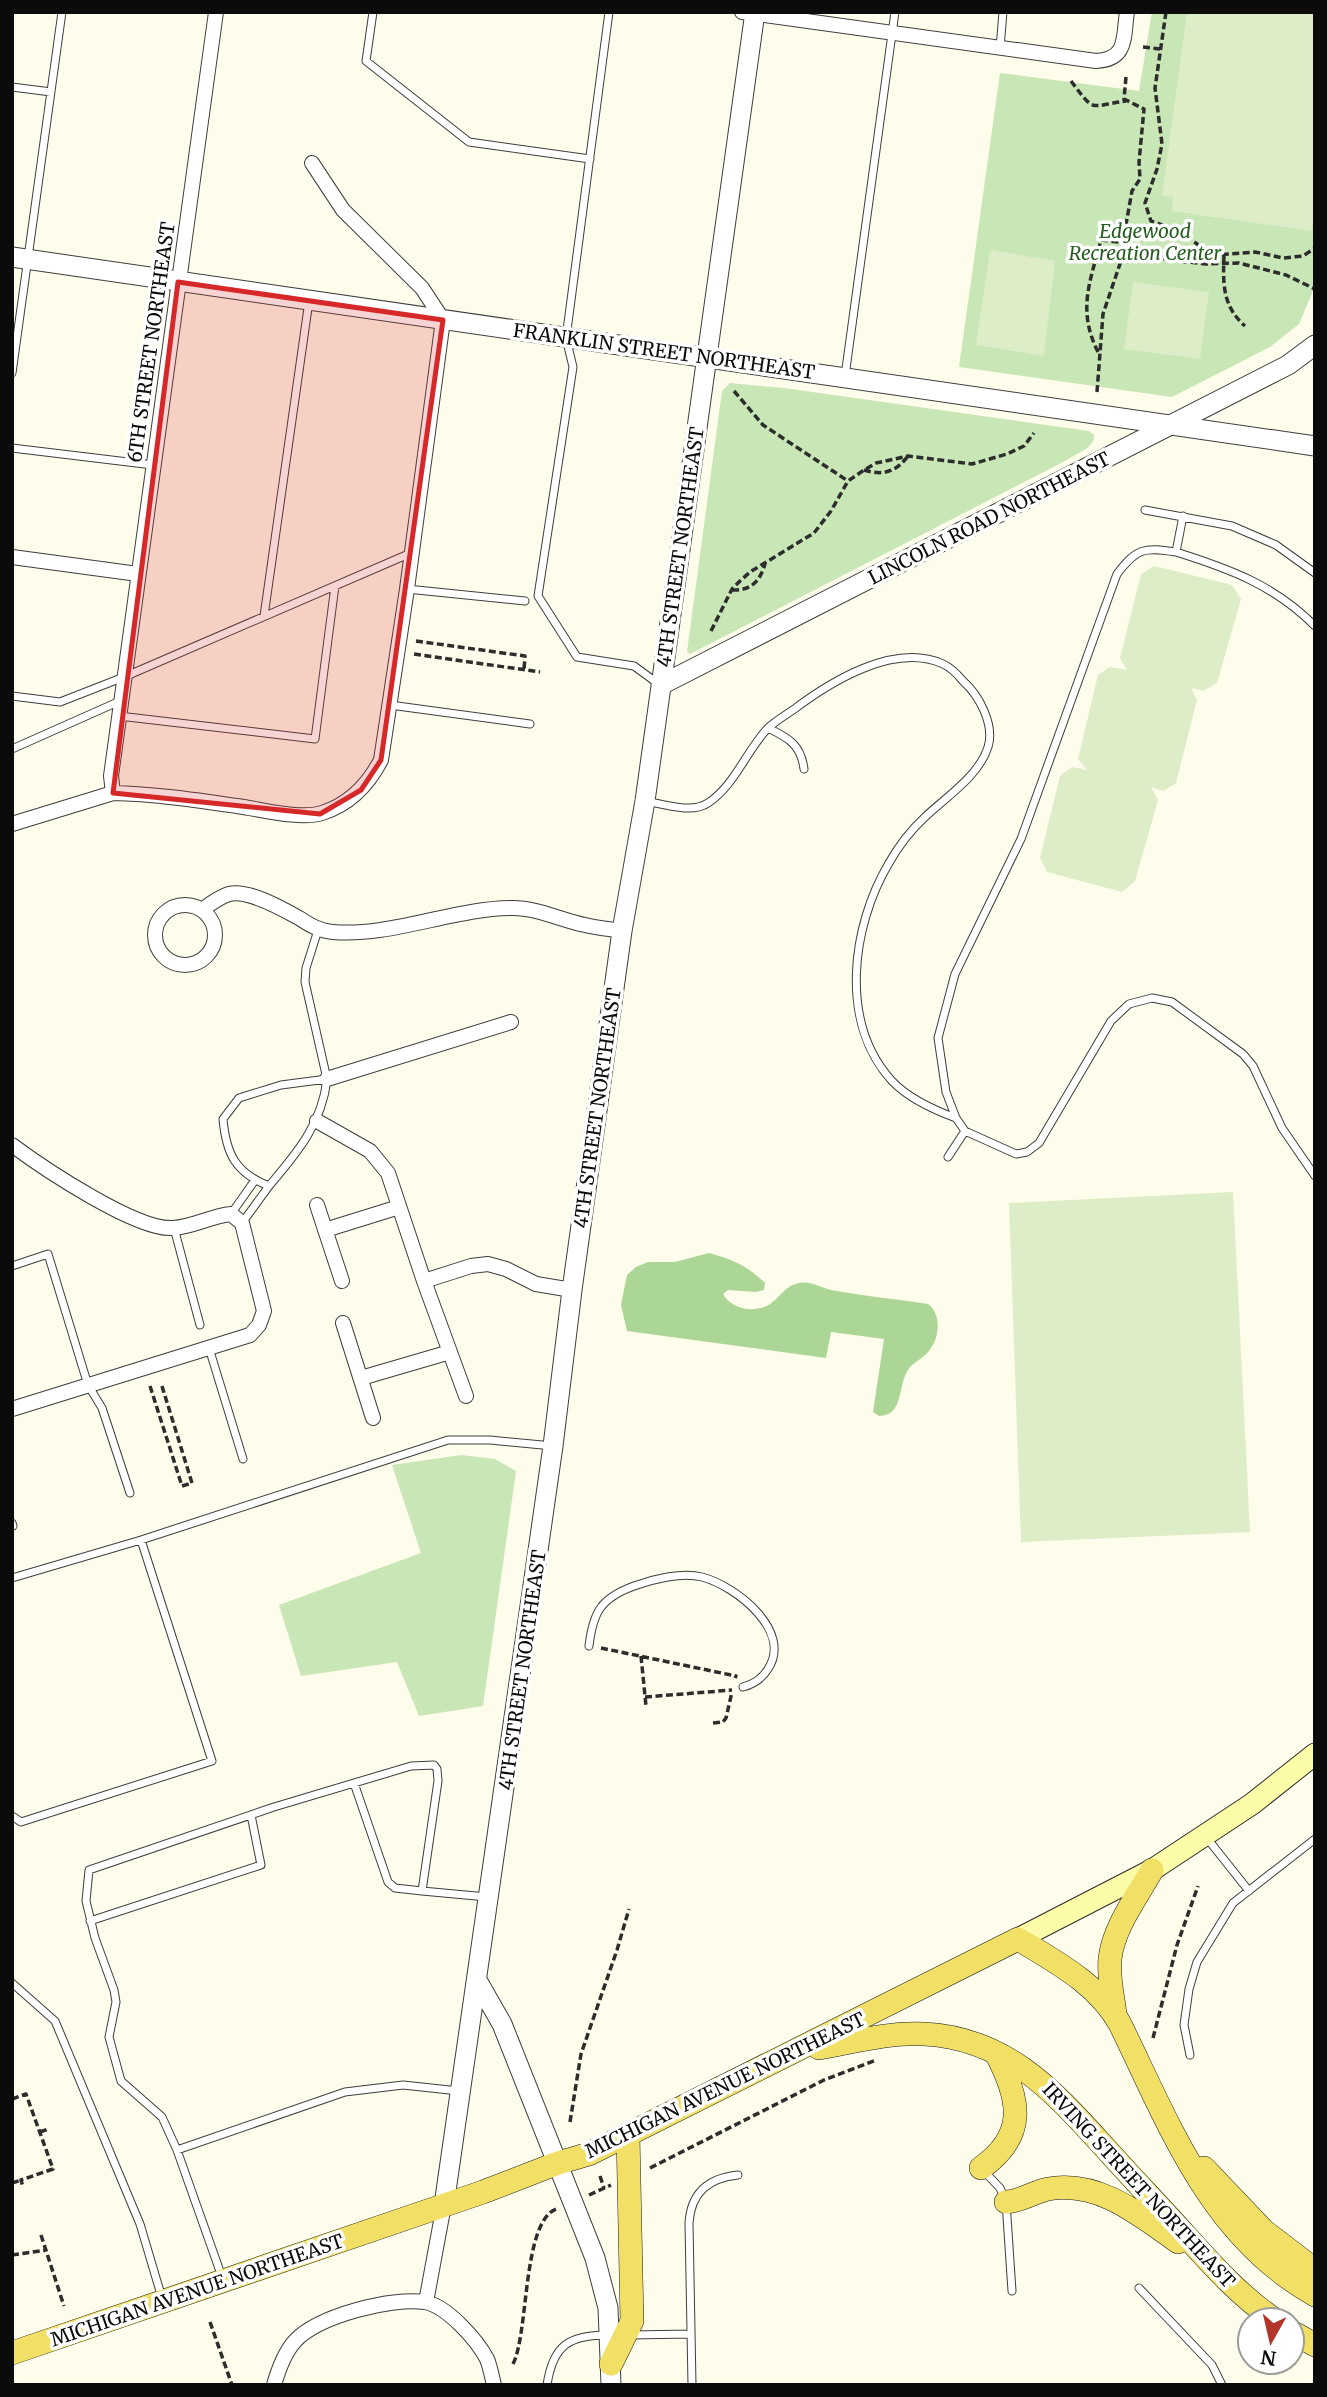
<svg xmlns="http://www.w3.org/2000/svg" width="1327" height="2397" viewBox="0 0 1327 2397" font-family="Merriweather,serif">
	<style>
		.green { fill: #c9e6b6 }
		.forest { fill: #acd696 }
		.pitch { fill: #dcedc7 }
		.lines { fill: none; stroke-linecap: round; stroke-linejoin: round }
		.service-casing { stroke: #3e3e3e; stroke-width: 9 }
		.minor-casing { stroke: #3e3e3e; stroke-width: 16 }
		.tertiary-casing { stroke: #3e3e3e; stroke-width: 21 }
		.secondary-casing { stroke: #2d2d2d; stroke-width: 23 }
		.primary-casing { stroke: #1c1c1c; stroke-width: 24 }
		.path { stroke: #2d2d2d; stroke-width: 3.5; stroke-dasharray: 7 3.5; stroke-linecap: butt }
		.service { stroke: #fff; stroke-width: 7 }
		.minor { stroke: #fff; stroke-width: 14 }
		.tertiary { stroke: #fff; stroke-width: 19 }
		.secondary { stroke: #fbfba8; stroke-width: 21 }
		.primary { stroke: #f1df66; stroke-width: 23 }
		.marked { fill: #d62828; fill-opacity: 0.2; stroke: #d62828; stroke-width: 5; stroke-linejoin: round }
		.labels { text-anchor: middle; dominant-baseline: central; stroke-width: 7; stroke-linejoin: round; paint-order: stroke }
		.park-label { font-size: 19px; font-style: italic; fill: #255e1f; stroke: #fff }
		.street-label { font-size: 19px; fill: #0b0b0b; stroke: #fff }
	</style>
	<rect width="100%" height="100%" fill="#fefcea"/>
	<path class="green" d="M1152 12H1315V286L1299 324 1270 347 1172 397 959 367 1000 73 1139 91Z
		M730 383 784 388 1089 431 1094 435C1095 448 1077 453 1067 460L690 654 687 652 722 391Z
		M461 1455 495 1459 516 1471 483 1706 419 1716 397 1662 301 1676 279 1605 421 1553 392 1465Z"/>
	<path class="forest" d="M709 1253C734 1260 746 1265 765 1283L764 1290 756 1292 728 1290 723 1294C731 1309 755 1314 770 1304 778 1299 785 1287 795 1284 807 1279 820 1287 831 1290 863 1296 896 1299 928 1304 942 1314 940 1339 928 1352 922 1359 912 1363 908 1370 897 1388 904 1415 879 1416L873 1412 884 1339 831 1332 826 1358 627 1331 621 1305 627 1275 636 1267 648 1262H675Z"/>
	<path class="pitch" d="M1187 12H1315V218L1311 231 1172 211 1173 197 1162 196Z
		M990 250 1055 261 1044 356 976 345Z
		M1133 282 1209 292 1200 359 1124 349Z
		M1154 566 1232 585 1241 599 1217 683 1203 691 1191 688 1197 700 1176 783 1163 791 1151 787 1158 800 1135 881 1122 892 1047 872 1040 858 1060 776 1072 767 1087 770 1078 759 1098 675 1110 667 1127 670 1120 658 1141 574Z
		M1233 1192 1250 1532 1021 1542 1009 1203Z"/>
	<g class="lines">
		<defs>
			<path id="service" d="M373 12 366 61 469 142 590 159
				M609 12 566 338 573 367 538 596 577 657 634 666 660 685
				M1000 48 1003 12
				M12 87 51 92
				M12 373 62 12
				M845 376 895 12
				M12 448 153 465
				M1145 510 1232 526 1276 545 1315 573
				M1183 516 1176 552C1230 569 1274 585 1315 626
				M407 589 525 601
				M264 616 309 301
				M12 696 60 702 124 677 411 553
				M390 705 530 724
				M119 716 315 739 335 586
				M768 728C789 738 801 745 804 769
				M12 749 120 701
				M645 801C663 804 692 814 708 803 734 786 746 752 767 729 774 722 784 716 793 710 830 682 894 642 943 664 950 667 958 675 963 681 979 695 995 725 988 747 979 776 946 797 925 817 912 829 898 847 889 863 851 927 839 1023 892 1081 909 1099 934 1110 956 1118
				M318 930 306 968 305 982 327 1079 281 1085 239 1098 223 1119C226 1153 235 1173 269 1186 297 1153 322 1124 327 1079
				M965 1131 1016 1154 1027 1152 1039 1143 1111 1021 1129 1004 1152 998 1172 1002 1243 1054 1253 1066 1282 1128 1315 1176
				M948 1157 965 1131 956 1118 946 1092 938 1038 955 974 1021 839 1117 574C1137 548 1144 547 1176 552
				M231 1214 255 1180
				M242 1223 269 1186
				M174 1228 200 1325
				M12 1266 48 1254 88 1385 102 1408 130 1493
				M209 1348 243 1459
				M12 1523 13 1526
				M12 1578 141 1540 448 1440H490L553 1446
				M589 1646C593 1612 601 1598 634 1586 653 1579 682 1572 702 1577 736 1586 793 1631 768 1669 762 1679 754 1684 743 1687
				M354 1783 388 1882 395 1888 422 1891
				M12 1816 21 1822 212 1761 141 1540
				M1206 1837 1249 1891
				M90 1921 261 1865 251 1815
				M12 1983 55 2021 140 2224 162 2298
				M1190 2055 1184 2025 1189 1989 1197 1962 1233 1903 1315 1839
				M177 2150 345 2092 403 2085 459 2091
				M983 2170 1000 2188 1006 2202 1012 2291
				M222 2277 177 2150 162 2117 121 2081 109 2037 116 2002 114 1990 95 1938 86 1901 89 1870 274 1807 411 1766 434 1765 437 1769 438 1781 422 1891 487 1897
				M1139 2288 1212 2365 1222 2385
				M630 2335 691 2334
				M547 2385C553 2345 569 2335 608 2335
				M692 2385 689 2223C691 2192 709 2178 738 2175"/>
			<path id="minor" d="M742 12 1096 61C1128 59 1123 38 1127 12
				M12 557 138 574
				M113 793C155 794 195 800 237 806 260 809 300 820 322 813 350 804 368 785 381 760L407 589 443 320 422 288 343 210 312 163
				M12 824 113 793 111 776 216 12
				M155 935a30 30 0 1 1 60 0a30 30 0 1 1-60 0Z
				M202 910C210 904 219 897 229 894 248 889 283 909 299 918 310 925 319 931 333 932 391 937 454 908 513 908 537 908 561 920 585 925 597 928 610 929 622 931
				M327 1079 511 1022
				M317 1121 370 1151 388 1173 424 1281 471 1266 488 1264 506 1269 536 1284 572 1290
				M12 1145C43 1168 137 1231 173 1228 193 1227 211 1216 231 1214L242 1223 264 1311 259 1325 250 1335 12 1409
				M317 1205 342 1281
				M325 1230 399 1207
				M424 1281 466 1396
				M343 1323 373 1418
				M361 1378 450 1352
				M426 2302 444 2205
				M274 2385C278 2371 285 2352 295 2341 318 2316 391 2297 425 2302 447 2306 477 2340 487 2359 490 2366 492 2377 494 2385"/>
			<path id="tertiary" d="M12 257 1315 446
				M661 685 1288 365 1315 345
				M478 1982 502 2024 595 2258 608 2308 611 2385
				M444 2205 553 1446 572 1290 622 931 645 801 755 12"/>
			<path id="secondary" d="M1018 1939 1152 1870 1252 1804 1315 1754"/>
			<path id="primary" d="M1115 2014C1113 1996 1108 1977 1110 1959 1113 1928 1137 1897 1152 1870
				M819 2048C853 2042 890 2032 924 2034 1008 2038 1055 2093 1107 2150 1133 2179 1160 2207 1186 2236 1213 2266 1241 2297 1275 2320
				M981 2168C1028 2135 1020 2099 996 2053
				M1204 2168 1264 2231 1315 2270
				M1006 2202C1022 2201 1033 2192 1048 2189 1099 2180 1140 2215 1178 2242
				M1292 2332 1315 2345
				M12 2353 483 2192 558 2163 589 2154 1018 1939C1056 1962 1098 1984 1120 2024 1170 2126 1210 2236 1315 2295
				M611 2364 632 2321 628 2135"/>
		</defs>
		<use href="#service" class="service-casing"/>
		<use href="#minor" class="minor-casing"/>
		<use href="#tertiary" class="tertiary-casing"/>
		<use href="#secondary" class="secondary-casing"/>
		<use href="#primary" class="primary-casing"/>
		<path class="path" d="M1166 12 1155 88 1162 144 1157 169 1145 203 1151 221 1182 232 1207 252 1215 255 1255 252 1283 258 1303 256 1315 248
			M1143 47 1160 49
			M1126 77 1124 99 1144 109 1139 162 1140 179 1132 191 1125 230 1129 246 1133 251
			M1071 81C1096 114 1088 106 1126 101
			M1224 255C1223 283 1222 306 1245 326
			M1098 352C1077 310 1090 282 1101 240L1128 243
			M734 391 763 425 848 481
			M1097 392 1103 314 1123 255 1133 251 1170 260 1206 264 1239 263 1286 275 1315 289
			M864 470C883 476 896 472 908 456
			M732 590C751 591 760 581 765 564
			M711 631 732 589 740 581 750 572 814 533 831 511 848 481 864 470 876 463 908 456 972 464 1007 454 1024 446 1034 433
			M416 641 525 656 524 670
			M414 654 540 672
			M150 1386 182 1486 192 1483 161 1383
			M601 1648 736 1676 735 1678
			M641 1656 646 1706
			M645 1697 732 1690
			M713 1723 723 1722 726 1718 732 1692
			M1153 2038 1177 1945 1198 1886
			M12 2099 26 2094 53 2169 21 2180 23 2187
			M570 2122 581 2054 617 1950 629 1909
			M40 2132 48 2129
			M650 2168 824 2080 876 2060
			M600 2176 604 2188
			M12 2183 21 2180
			M589 2195 611 2185
			M41 2235 64 2306
			M12 2255 46 2250
			M210 2322 232 2385
			M513 2364C529 2333 522 2223 556 2209"/>
		<use href="#service" class="service"/>
		<use href="#minor" class="minor"/>
		<use href="#tertiary" class="tertiary"/>
		<use href="#secondary" class="secondary"/>
		<use href="#primary" class="primary"/>
	</g>
	<path class="marked" d="M178 282 443 320 381 760 361 790 320 814 113 793Z"/>
	<g class="labels">
		<g class="park-label">
			<text x="1145" y="231">Edgewood<tspan x="1145" dy="22">Recreation Center</tspan></text>
		</g>
		<g class="street-label">
			<text transform="translate(151 342) rotate(-82)">6TH STREET NORTHEAST</text>
			<text transform="translate(664 351) rotate(8)">FRANKLIN STREET NORTHEAST</text>
			<text transform="translate(989 518) rotate(-27)">LINCOLN ROAD NORTHEAST</text>
			<text transform="translate(680 547) rotate(-82)">4TH STREET NORTHEAST</text>
			<text transform="translate(597 1108) rotate(-82)">4TH STREET NORTHEAST</text>
			<text transform="translate(522 1670) rotate(-82)">4TH STREET NORTHEAST</text>
			<text transform="translate(725 2085) rotate(-26)">MICHIGAN AVENUE NORTHEAST</text>
			<text transform="translate(1139 2185) rotate(47)">IRVING STREET NORTHEAST</text>
			<text transform="translate(197 2290) rotate(-19)">MICHIGAN AVENUE NORTHEAST</text>
		</g>
	</g>
	<rect width="1327" height="2397" fill="none" stroke="#0b0b0b" stroke-width="28"/>
	<g transform="translate(1271 2341) rotate(188)"><circle r="33" fill="#ffffff" stroke="#9d9d9d" stroke-width="2"/>
	<path d="M0-5L12 26L0 18L-12 26Z" fill="#b3342b"/>
	<text y="-10" font-size="19" font-weight="bold" text-anchor="middle" fill="#0b0b0b">N</text>
	</g>
</svg>
